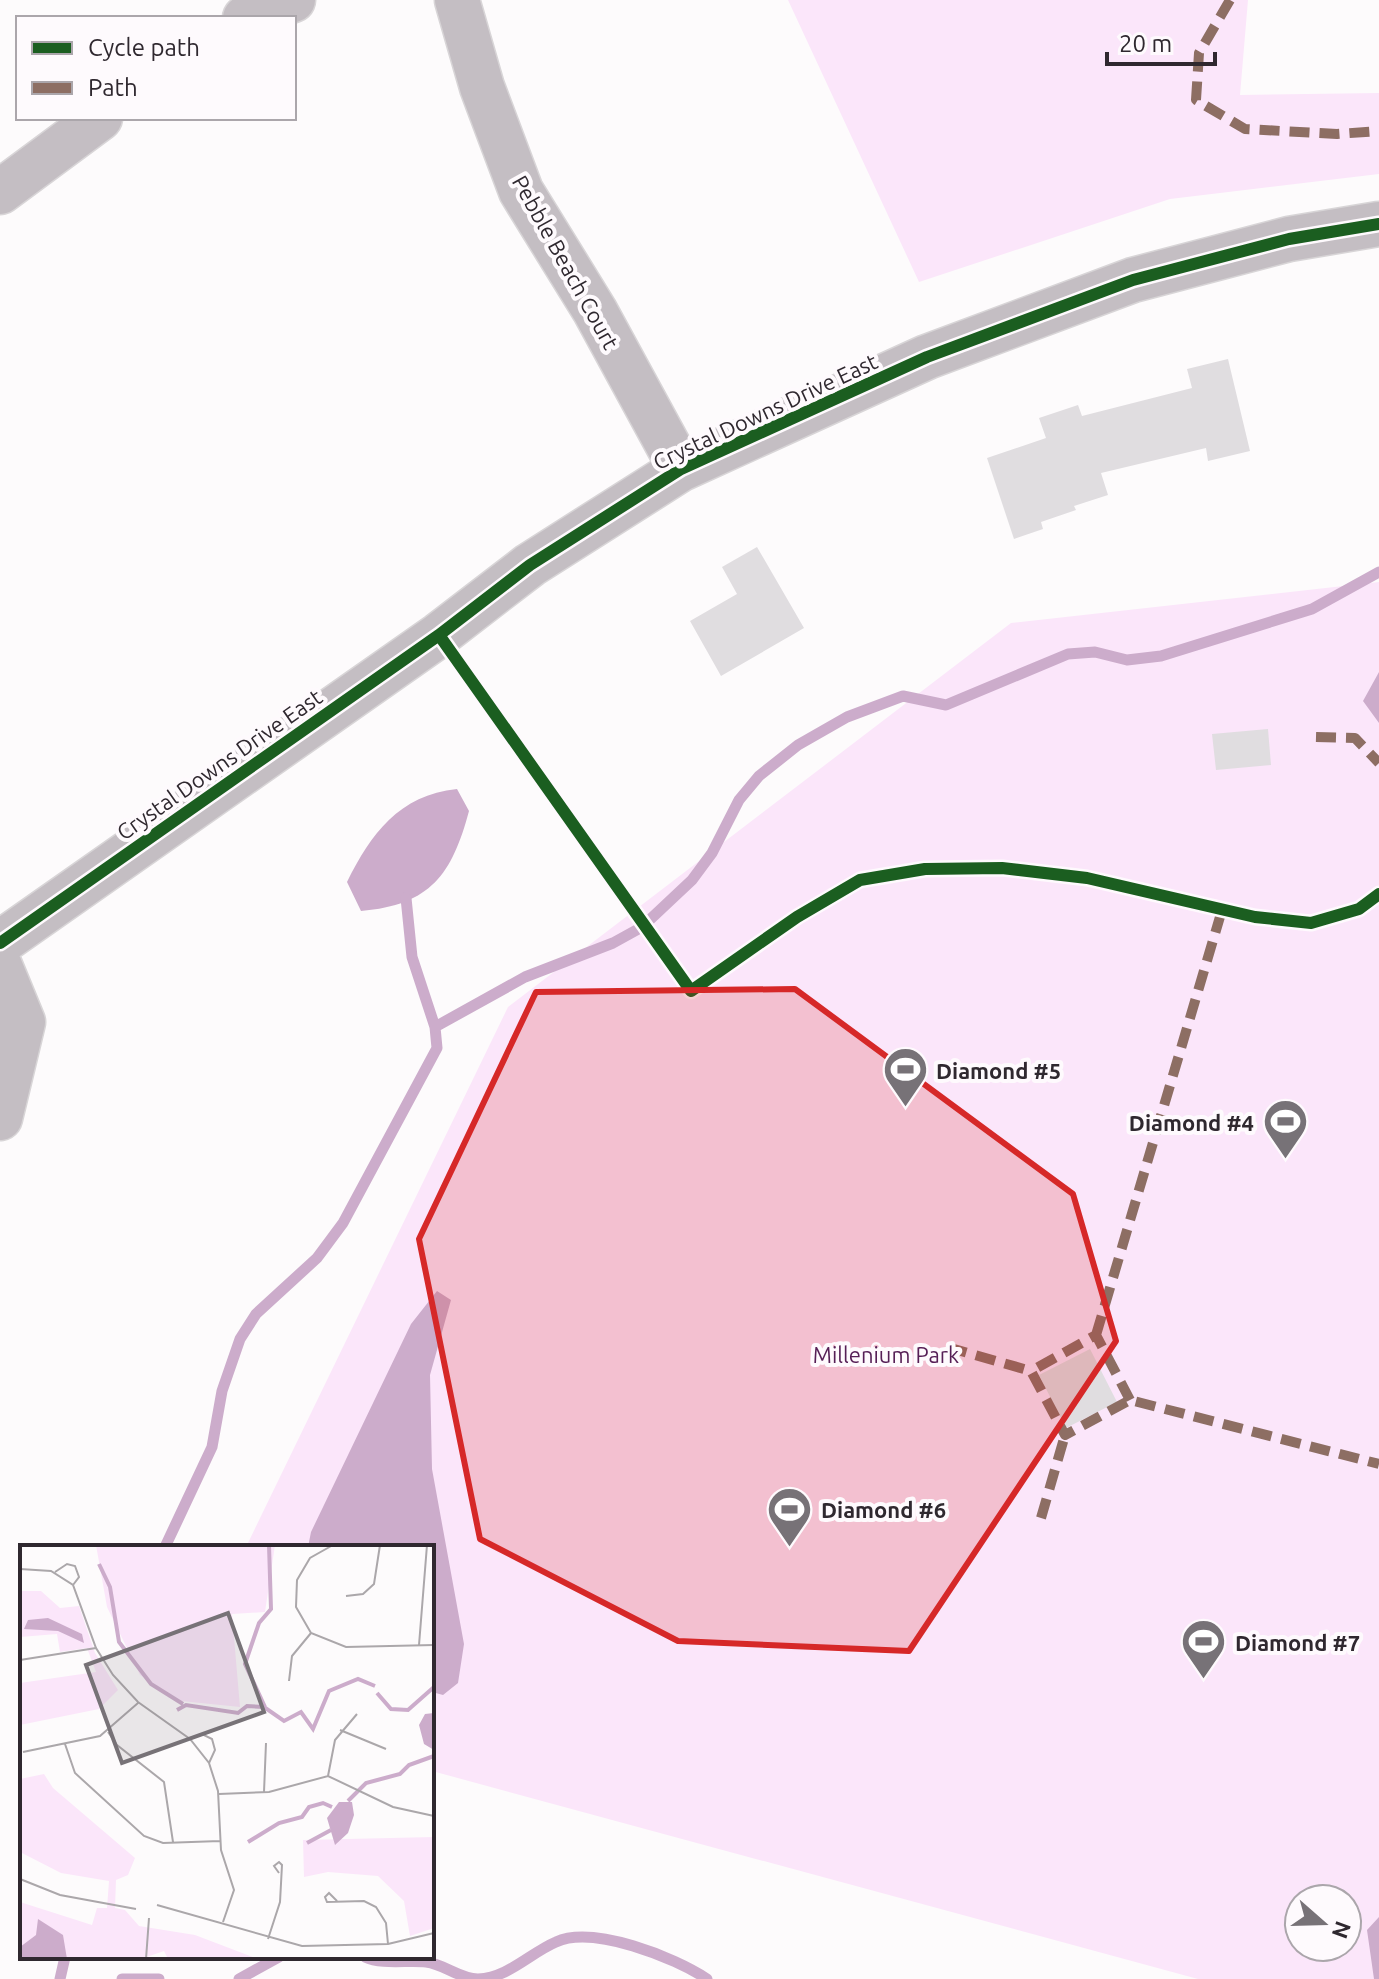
<svg xmlns="http://www.w3.org/2000/svg" width="1379" height="1979" viewBox="0 0 1379 1979" font-family="Ubuntu,sans-serif">
	<style>
		.green { fill: #fbe6fa; fill-rule: evenodd }
		.water { fill: #ccaccb }
		.lines { fill: none; stroke-linecap: round; stroke-linejoin: round }
		.stream { stroke: #ccaccb; stroke-width: 11 }
		.building { fill: #e0dde0 }
		.minor-casing { stroke: #d8d5d7; stroke-width: 47 }
		.minor { stroke: #c4bec3; stroke-width: 44 }
		.quiet { stroke: #8d6e63; stroke-width: 10; stroke-dasharray: 20 10; stroke-linecap: butt }
		.cycleway-casing { stroke: #fefafd; stroke-width: 17 }
		.cycleway { stroke: #1b5e20; stroke-width: 12 }
		.marked { fill: #d62828; fill-opacity: 0.2; stroke: #d62828; stroke-width: 6; stroke-linejoin: round }
		.labels { text-anchor: middle; dominant-baseline: central; stroke-width: 8; stroke-linejoin: round; paint-order: stroke }
		.street-label { font-size: 22px; fill: #2f282f; stroke: #fefafd }
		.poi-label { font-size: 22px; font-weight: bold; fill: #2f282f; stroke: #fefafd; text-anchor: start }
		.park-label { font-size: 22px; fill: #561f56; stroke: #fefafd }
		.inset-river { fill: none; stroke: #ccaccb; stroke-width: 4 }
		.inset-road { fill: none; stroke: #aba7aa; stroke-width: 2 }
		.view { fill: #777277; fill-opacity: 0.15; stroke: #777277; stroke-width: 4 }
		.inset-edge { fill: none; stroke: #2f282f; stroke-width: 4 }
	</style>
	<rect width="100%" height="100%" fill="#fdfbfc"/>
	<path class="green" d="M788 0H1248L1240 95 1379 93V174L1170 199 919 282Z
		M1379 582V1979H1198L432 1771V1547H246L508 1007 1011 623ZM1299 1899H1347V1947H1299Z"/>
	<path class="water" d="M1379 672V723L1363 701Z
		M457 789 469 811C452 874 431 905 361 911L347 882C371 834 399 795 457 789Z
		M437 1291 451 1300 430 1375 432 1469 464 1644 458 1683 443 1695 432 1692V1547H308L311 1532 411 1324Z
		M1379 1917V1979H1374L1367 1930Z"/>
	<g class="lines">
		<path class="stream" d="M435 1027 525 977 613 943 642 927 692 880 712 853 739 800 759 776 798 745 847 717 903 696 946 705 1068 654 1095 652 1127 660 1161 656 1312 609 1379 572
			M165 1547 212 1447 222 1391 240 1339 256 1314 317 1258 343 1223 437 1048 435 1027 412 957 406 898
			M365 1957C382 1965 407 1960 426 1962 444 1964 460 1979 478 1979 508 1978 530 1953 556 1942 593 1925 674 1957 707 1979
			M60 1979 65 1957
			M122 1979H159
			M239 1979 279 1957"/>
	</g>
	<path class="building" d="M1228 359 1250 451 1208 461 1206 448 1101 473 1108 495 1074 506 1076 510 1041 522 1043 529 1014 539 987 458 1046 438 1039 418 1078 405 1082 416 1192 388 1187 369Z
		M757 547 804 628 721 676 690 621 737 594 722 567Z
		M1268 729 1271 765 1216 770 1212 734Z
		M1090 1349 1117 1402 1066 1428 1039 1375Z"/>
	<g class="lines">
		<defs>
			<path id="minor" d="M457 0 482 87 521 191 595 311 681 469
				M245 18 293 0
				M0 192 100 118
				M0 943 439 635 530 565 681 469 927 357 1133 280 1289 239 1379 224
				M0 966 23 1022 0 1118"/>
		</defs>
		<use href="#minor" class="minor-casing"/>
		<use href="#minor" class="minor"/>
		<path class="quiet" d="M1230 0 1199 53 1196 100 1245 129 1337 134 1379 131
			M1316 737 1355 738 1379 763
			M1096 1335 1222 910
			M947 1347 1031 1371
			M1130 1400 1096 1335 1031 1371 1065 1435 1130 1400 1379 1464
			M1041 1518 1065 1435"/>
		<defs>
			<path id="cycleway" d="M439 635 691 991 797 917 860 880 925 869 1002 868 1087 878 1255 917 1311 923 1359 909 1379 894
				M0 943 439 635 530 565 681 469 927 357 1133 280 1289 239 1379 224"/>
		</defs>
		<use href="#cycleway" class="cycleway-casing"/>
		<use href="#cycleway" class="cycleway"/>
	</g>
	<path class="marked" d="M795 989 1073 1194 1116 1341 909 1651 678 1641 480 1539 419 1239 536 992Z"/>
	<defs>
		<symbol id="stadium-pin" viewBox="-11 -11 22 30"><path d="M0 17L-7.5 6A9.5 9.5 0 1 1 7.5 6Z" fill="#777277" stroke="#fefafd"/><path d="M0-5a6.5 5 0 1 0 0 10a6.5 5 0 1 0 0-10ZM-3.5-1.8h7v3.6h-7Z" fill="#fff"/></symbol>
	</defs>
	<g fill-rule="evenodd">
		<use href="#stadium-pin" x="880" y="1044" width="51" height="69"/>
		<use href="#stadium-pin" x="1260" y="1096" width="51" height="69"/>
		<use href="#stadium-pin" x="764" y="1484" width="51" height="69"/>
		<use href="#stadium-pin" x="1178" y="1616" width="51" height="69"/>
	</g>
	<g class="labels">
		<g class="street-label">
			<text transform="translate(566 262) rotate(61)">Pebble Beach Court</text>
			<text transform="translate(765 411) rotate(-25)">Crystal Downs Drive East</text>
			<text transform="translate(219 764) rotate(-35)">Crystal Downs Drive East</text>
		</g>
		<g class="poi-label">
			<text x="936" y="1070">Diamond #5</text>
			<text x="1254" y="1122" text-anchor="end">Diamond #4</text>
			<text x="821" y="1509">Diamond #6</text>
			<text x="1235" y="1642">Diamond #7</text>
		</g>
		<g class="park-label">
			<text x="886" y="1354">Millenium Park</text>
		</g>
	</g>
	<g transform="translate(20 1545)">
		<rect width="414" height="414" fill="#fdfbfc"/>
		<path d="M76 0H255L245 67 212 69 220 162 161 156 120 130 87 62ZM0 46H21L40 63 59 61 75 108 98 145 79 164 0 180V138L76 127 67 103 40 107 37 89 0 92ZM24 229 33 243 115 313 108 330 96 335 95 363 105 365 119 381 175 390 238 414H148L144 406 121 414H0V357L72 380 77 363H87L89 336 41 328 0 307V234ZM414 292V383L390 391 384 356 358 331 308 327 284 332 283 295Z" fill="#fbe6fa"/>
		<path d="M28 73 62 89 64 98 38 86 4 84 8 75ZM414 168V205L404 199 399 180 405 169ZM319 257H332L334 270 328 288 315 300 307 273ZM18 374 43 390 47 414H0V402L16 390Z" fill="#ccaccb"/>
		<path class="inset-river" d="M79 19 90 42 99 97 131 139 163 159M357 148 371 164 388 165 414 142M245 162 225 119 239 78 251 64 249 0M157 165 166 160 218 168 227 161 244 162 264 176 281 167 293 184 309 146 338 134 355 141M328 256 346 238 380 229 389 220 414 211M228 297 259 278 282 272 289 262 303 258 312 262M287 298 311 285"/>
		<path class="inset-road" d="M313 0 290 13 277 35 276 62 291 88 326 102 414 100M0 24 31 26 53 40 76 103 93 130 118 157 170 194 189 218 198 246 201 305 214 345 203 377M35 27 47 19 55 21 59 32 53 40M326 51 343 49 354 39 360 0M399 100 407 0M0 115 76 103M269 136 272 111 291 88M320 185 366 204M88 187 97 200 144 237 153 297M170 194 182 189 192 194 195 205 189 218M45 199 55 228 124 291 143 298 200 296M3 207 80 191 118 158M308 231 315 195 337 169M244 247 246 198M199 249 249 247 308 231 373 262 414 271M0 334 40 350 116 364M317 356 309 348 305 352 307 357 344 356 356 362 366 378 368 399M137 360 282 401 368 399 414 388M248 394 260 357 262 320 259 317 254 321 259 328M126 414 129 373"/>
		<path class="view" d="M208 68 244 167 102 218 66 120Z"/>
		<rect width="414" height="414" class="inset-edge"/>
	</g>
	<rect x="16" y="16" width="280" height="104" fill="#fefafd" stroke="#aba6ab" stroke-width="2"/>
	<rect x="32" y="42" width="40" height="12" fill="#1b5e20" stroke="#aba6ab" stroke-width="2"/>
	<text x="88" y="56" font-size="24" fill="#2f282f">Cycle path</text>
	<rect x="32" y="82" width="40" height="12" fill="#8d6e63" stroke="#aba6ab" stroke-width="2"/>
	<text x="88" y="96" font-size="24" fill="#2f282f">Path</text>
	<g transform="translate(1323 1923) rotate(110)"><circle r="38" fill="#fefafd" stroke="#aba6ab" stroke-width="2"/>
	<path d="M0-6L14 30L0 20L-14 30Z" fill="#777277"/>
	<text y="-12" font-size="22" font-weight="bold" text-anchor="middle" fill="#2f282f">N</text>
	</g>
	<path d="M1107 52v12h108v-12" fill="none" stroke="#2f282f" stroke-width="4"/>
	<text x="1119" y="52" font-size="24" fill="#2f282f" stroke="#fefafd" stroke-width="6" paint-order="stroke">20 m</text>
</svg>
